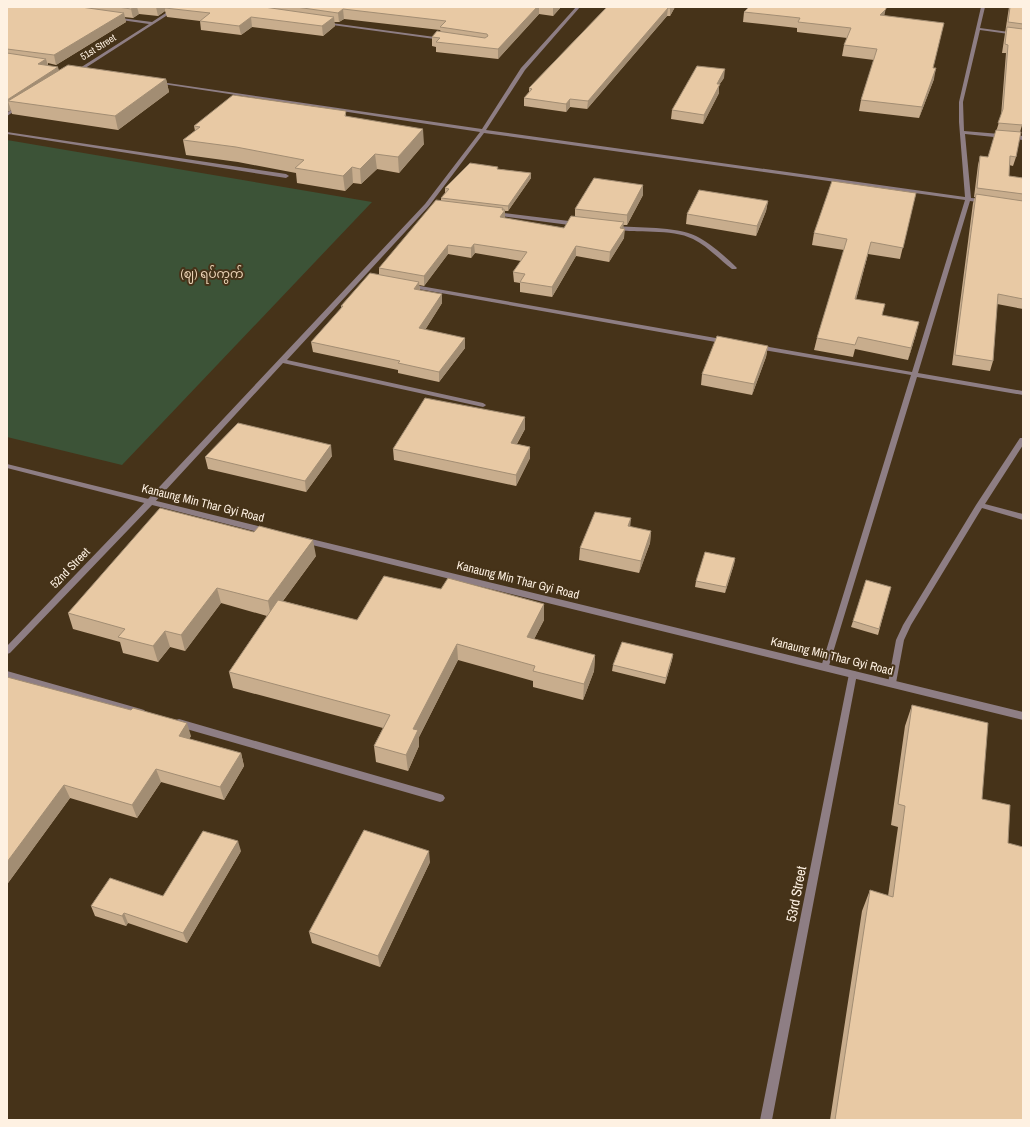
<svg xmlns="http://www.w3.org/2000/svg" width="1030" height="1127" viewBox="0 0 1030 1127" font-family="'Archivo Narrow','Noto Sans Myanmar',sans-serif">
	<style>
		.green { fill: #3c5337 }
		.lines { fill: none; stroke-linecap: round; stroke-linejoin: round }
		.service { fill: #8e7e84; fill-rule: evenodd }
		.minor { fill: #8e7e84; fill-rule: evenodd }
		.tertiary { fill: #8e7e84; fill-rule: evenodd }
		.wall { fill: #c8ad8d }
		.shaded-wall { fill: #a28d73 }
		.building { fill: #e8c9a4; stroke: #a28d73 }
		.labels { text-anchor: middle; dominant-baseline: central; stroke-width: 4; stroke-linejoin: round; paint-order: stroke }
		.far-street-label { font-size: 10px; fill: #fef1e2; stroke: #463319 }
		.far-quarter-label { font-size: 12px; fill: #ead1b4; stroke: #463319 }
		.street-label { font-size: 12px; fill: #fef1e2; stroke: #463319 }
		.near-street-label { font-size: 14px; fill: #fef1e2; stroke: #463319 }
	</style>
	<rect width="100%" height="100%" fill="#463319"/>
	<path class="green" d="M7 140 372 202 122 465 7 437Z"/>
	<g class="lines">
		<path class="service" d="M324 22 442 38 444 39 442 40 325 24 323 23Z"/>
		<path class="minor" d="M175 7H180L76 74 72 73 149 24 114 19H113V17L152 22Z
			M576 7H580L525 70 486 130 965 197 959 122V102L981 7H985L980 28 1023 34V36L980 30 963 102 964 131 1023 136V140L965 134 971 198 984 199 987 201 984 203 970 201 918 373 1023 391V395L917 377 828 669H822L821 667 911 375 758 349 755 347 758 345 912 372 965 200 484 133 429 206 287 360 483 403 486 405 485 406 483 407 283 363 153 504 10 653 7 654V646L147 500 425 204 480 132 156 83H154V81L482 129 521 68Z
			M18 105 22 106 7 116V113Z
			M7 132 286 174 289 176 286 178 7 134Z
			M495 212 577 222 580 224 577 226 493 215V213Z
			M614 226C638 228 675 226 696 236 709 242 727 258 737 268L736 269H732C719 259 707 246 693 239 671 228 636 234 612 229V227Z
			M409 284 727 340 730 342 727 344 407 287V285Z
			M1020 438H1023V445L985 504 1023 514V520L982 508 911 625 904 640 896 683 895 685H889L888 683 896 640 903 625 976 505Z
			M7 671 141 709 144 710 146 712 144 714 141 715 7 677Z
			M853 671 856 672 857 674 772 1120H760L849 674 850 672Z
			M179 719 440 794 443 795 445 798 443 801 440 802 176 726 174 723 176 720Z"/>
		<path class="tertiary" d="M7 464 266 528 270 531 266 534 7 468Z
			M303 537 1023 712V720L300 542 299 540 300 538Z"/>
	</g>
	<path class="wall" d="M7 7H561L553 16 539 14 498 59 436 52V47L432 46V37L441 32 440 30 344 19 339 22H334L335 26 323 36 252 27 241 35 201 30 200 21 167 17 165 11 158 16 139 14 133 18 124 17 126 22 56 65 48 63V66L59 70 166 79 169 92 118 130 12 114 11 110 7 112Z
		M607 7H675L670 16H667L587 109 570 107 566 112 524 106V98L529 92V88Z
		M1009 7H1023V122L1020 132 1016 157 1013 166 1009 165V176L1023 178V309L997 304 993 361 990 371 952 365 973 203 975 197H974L978 165 980 156 988 157 1001 116 1006 53H1002Z
		M744 12 884 16 933 68 934 79 919 118 859 111 861 100 874 60 842 56 844 45 847 38 797 32V28L743 22Z
		M724 78 719 85V93L703 124 671 119 672 110Z
		M346 111V116L424 144 399 173 377 169 361 184 353 183 345 191 297 183 296 173 238 162 186 155 183 140 195 131 194 126Z
		M498 169 531 173V178L508 211H505V218L564 228 575 216V209L643 195 627 225H623L624 238 609 262 576 256 552 297 520 292V283L514 282 513 272 521 261 475 253 471 258 448 254 424 286 419 285 420 290 442 303 425 330 465 348 439 382 398 373V370L313 352 311 342 341 309V306L379 275V268L441 201V198L445 193V188Z
		M916 193 900 259 868 254 856 299 882 315 916 334 908 360 855 349 853 357 814 350 817 338 844 250 812 245 814 233Z
		M768 201 766 211 756 236 686 224 687 214Z
		M768 346 766 357 752 395 701 385 702 374Z
		M525 429 517 444 530 447V458L516 486 394 460 393 449Z
		M332 456 306 492 208 469 205 457Z
		M630 527 651 531 650 543 639 573 579 560 580 548Z
		M316 556 283 601 357 620H544L534 639 595 655 594 671 583 700 533 687V681L458 660 419 737V746L408 771 376 762 374 746 383 728 233 688 229 672 267 616 221 603 185 651 170 647 158 662 123 653 120 642 73 629 68 613Z
		M735 558 734 564 725 593 695 587 696 581Z
		M891 587 878 635 851 627 853 621Z
		M673 654 672 660 665 684 612 671 613 665Z
		M7 677 191 736 189 739 241 753 244 766 224 800 161 782 137 818 70 798 8 883H7Z
		M912 705 982 799 1008 843 1023 1120H830L862 911 870 890 888 896 898 827 891 825 905 726Z
		M241 851 187 943 128 923 126 926 95 916 91 906 163 896Z
		M430 862 380 967 312 943 309 932Z"/>
	<path class="shaded-wall" d="M134 7H137L139 14 133 18 131 9Z
		M156 7H172L165 8V11L158 16Z
		M537 7H539V14L498 59V49Z
		M553 7H561L553 16Z
		M671 7H675L670 16V8Z
		M886 7 884 18 880 15Z
		M668 8 667 16 587 109 588 101Z
		M343 9 344 19 339 22 338 13Z
		M124 13 126 22 56 65 54 55Z
		M251 17 252 27 241 35 239 26Z
		M334 17 335 26 323 36 322 26Z
		M46 59 49 69 38 64Z
		M58 67 61 77 8 101 11 110 7 112V100Z
		M936 68 934 79 919 118 922 107Z
		M725 69 724 78 719 85V93L703 124 704 115 717 84Z
		M166 79 169 92 118 130 115 116Z
		M570 99V107L566 112V104Z
		M423 129 424 144 399 173 398 157Z
		M375 154 377 169 361 184 360 169Z
		M352 167 353 183 345 191 343 176Z
		M531 173V178L508 211V206Z
		M643 185V195L627 225V215Z
		M768 201 766 211 756 236 757 226Z
		M503 208 504 212 505 210V220L500 217 502 210Z
		M624 222 623 231 625 229 624 238 609 262 610 252Z
		M871 242 868 254 853 311 855 299Z
		M474 244 475 253 471 258V248Z
		M448 245V254L424 286V276Z
		M576 246V256L552 297V287Z
		M419 282 420 292 414 289Z
		M442 294V303L420 338 419 328Z
		M919 322 916 334 908 360 911 348Z
		M465 338V348L439 382V372Z
		M768 346 766 357 752 395 754 384Z
		M525 417V429L511 454V443Z
		M331 445 332 456 306 492 305 481Z
		M530 447V458L516 486V475Z
		M631 518 630 530 628 526Z
		M651 531 650 543 639 573 641 561Z
		M313 540 316 556 271 617 268 601Z
		M735 558 734 564 725 593 726 587Z
		M217 588 221 603 185 651 181 635Z
		M544 604V620L527 653V637Z
		M165 631 170 647 158 662 153 646Z
		M457 644 458 660 419 737V746L408 771 406 755 413 729Z
		M673 654 672 660 665 684 666 678Z
		M595 655 594 671 583 700 584 684Z
		M187 723 191 736 183 749 179 736Z
		M241 753 244 766 224 800 220 787Z
		M156 769 161 782 137 818 132 805Z
		M64 785 70 798 8 883 7 881V862Z
		M238 841 241 851 187 943 183 933Z
		M429 851 430 862 380 967 378 956Z
		M124 913 128 923 126 926 122 916Z"/>
	<path class="building" d="M7 7H81L124 13 54 55 7 49Z
		M118 7H134L131 9Z
		M167 7H264L334 17 322 26 251 17 239 26 200 21 210 13 165 8Z
		M296 7H537L498 49 436 42 440 38 432 37 437 31 485 38 488 36 487 34 440 27 446 21 343 9 338 13Z
		M607 7H671L670 8H668L588 101 570 99 566 104 524 98 532 89 529 88Z
		M749 7H886V9L880 15 944 23 933 68H936L922 107 861 100 877 49 844 45 851 28 798 22 800 18 744 12Z
		M1010 7H1023V24L1008 22Z
		M1007 27 1023 29V122L1022 125 998 123 1003 109 1008 45 1005 44Z
		M7 53 46 59 38 64 58 67 7 100Z
		M68 65 166 79 115 116 8 101Z
		M697 66 725 69 717 84H720L704 115 672 110Z
		M233 95 346 111 345 116 423 129 398 157 375 154 360 169 352 167 343 176 295 168 304 160 236 147 183 140 200 127 194 126Z
		M996 130 1021 132 1016 157 1010 156 1009 176 1023 178V194L977 188 980 156 988 157Z
		M470 163 498 167 497 169 531 173 508 206 441 198 449 189 445 188Z
		M594 178 643 185 627 215 575 209Z
		M832 181 916 193 903 248 871 242 855 299 885 304 882 315 919 322 911 348 858 337 855 345 817 338 847 239 814 233Z
		M699 190 768 201 757 226 687 214Z
		M976 194 1023 201V299L998 294 993 361 955 355Z
		M436 200 503 208 502 210H505L500 217 564 228 571 216 624 222 620 228 625 229 610 252 576 246 552 287 520 282 525 274 513 272 527 252 474 244 471 248 448 245 424 276 379 268Z
		M370 273 419 282 414 289 442 294 419 328 465 338 439 372 398 363 400 361 311 342 343 306H341Z
		M717 336 768 346 754 384 702 374Z
		M425 398 525 417 511 443 530 447 516 475 393 449Z
		M238 423 331 445 305 481 205 457Z
		M160 508 254 532 259 526 313 540 268 601 217 588 181 635 165 631 153 646 118 637 125 629 68 613Z
		M595 512 631 518 628 526 651 531 641 561 580 548Z
		M705 552 735 558 726 587 696 581Z
		M384 576 441 589 448 578 544 604 527 637 595 655 584 684 533 671 535 666 457 644 413 729 418 730 406 755 374 746 390 715 229 672 278 600 357 620Z
		M866 580 891 587 879 629 853 621Z
		M622 642 673 654 666 678 613 665Z
		M7 677 131 710 133 708 187 723 179 736 241 753 220 787 156 769 132 805 64 785 7 862Z
		M912 705 988 723 982 799 1010 805 1008 843 1023 847V1120H835L870 890 893 897 905 806 898 804Z
		M364 830 429 851 378 956 309 932Z
		M203 831 238 841 183 933 124 913 122 916 91 906 110 878 163 896Z"/>
	<g class="labels">
		<g class="far-street-label">
			<text transform="translate(98 47) rotate(-32)">51st Street</text>
		</g>
		<g class="far-quarter-label">
			<text x="212" y="274">(ဈ) ရပ်ကွက်</text>
		</g>
		<g class="street-label">
			<text transform="translate(203 503) rotate(14)">Kanaung Min Thar Gyi Road</text>
			<text transform="translate(70 568) rotate(-46)">52nd Street</text>
			<text transform="translate(518 580) rotate(14)">Kanaung Min Thar Gyi Road</text>
			<text transform="translate(832 656) rotate(14)">Kanaung Min Thar Gyi Road</text>
		</g>
		<g class="near-street-label">
			<text transform="translate(796 894) rotate(-79)">53rd Street</text>
		</g>
	</g>
	<rect width="1030" height="1127" fill="none" stroke="#fef1e2" stroke-width="16"/>
</svg>
